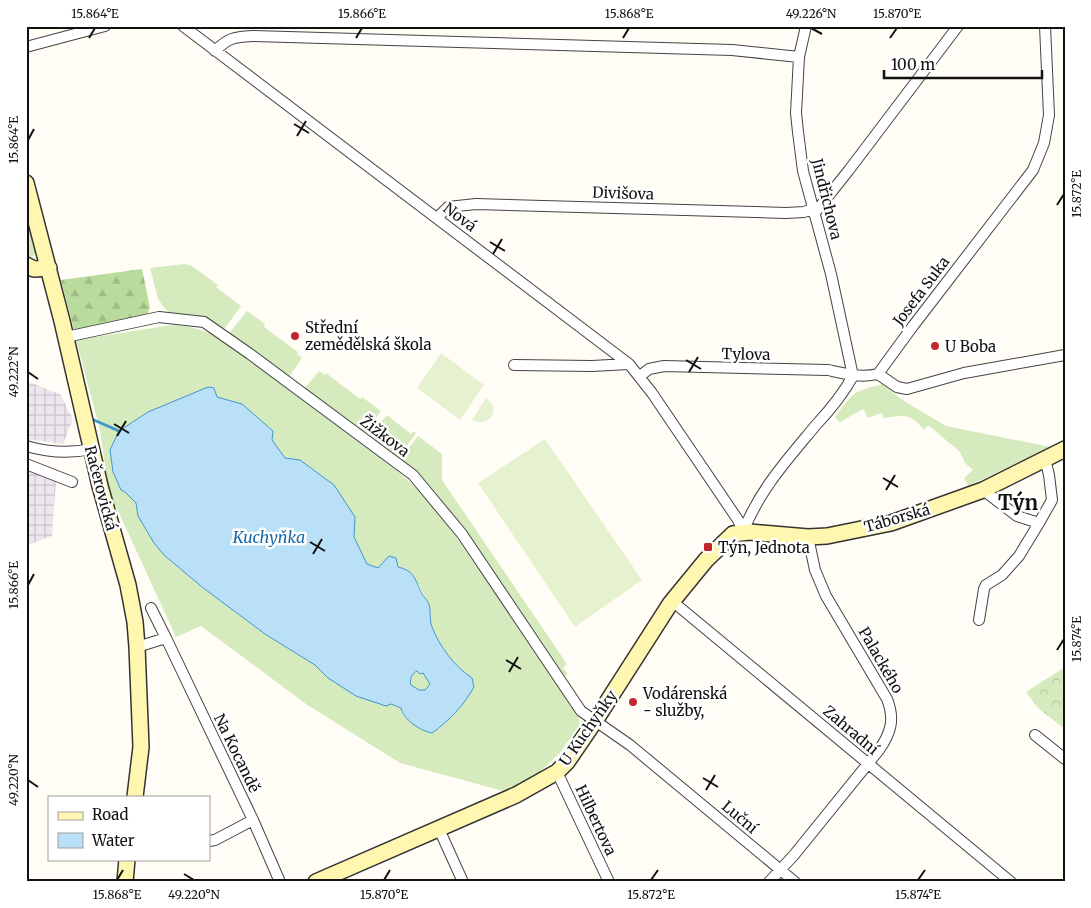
<svg xmlns="http://www.w3.org/2000/svg" width="1091" height="908" viewBox="0 0 1091 908" font-family="Merriweather,serif">
	<style>
		.industrial { fill: url(#industrial-grid) }
		.grass { fill: #d5ebbd; fill-rule: evenodd }
		.forest { fill: url(#forest-firs) }
		.park { fill: url(#park-crowns) }
		.pitch { fill: #e6f2cf }
		.water { fill: #b9e0f7; stroke: #3f96cf; fill-rule: evenodd }
		.lines { fill: none; stroke-linecap: round; stroke-linejoin: round }
		.stream { stroke: #3f96cf; stroke-width: 3 }
		.street-casing { stroke: #444; stroke-width: 12 }
		.secondary-casing { stroke: #333; stroke-width: 18 }
		.street { stroke: #fff; stroke-width: 10 }
		.secondary { stroke: #fff6b0; stroke-width: 15 }
		.ticks { fill: none; stroke: #111; stroke-width: 2 }
		.poi-dot { fill: #c4262e; stroke: #fff; stroke-width: 2 }
		.labels { text-anchor: middle; dominant-baseline: central; stroke-width: 5; stroke-linejoin: round; paint-order: stroke }
		.street-label { font-size: 15px; fill: #111; stroke: #fff }
		.poi-label { font-size: 15px; fill: #111; stroke: #fff; text-anchor: start }
		.water-label { font-size: 16px; font-style: italic; fill: #1768a6; stroke: #fff }
		.district-label { font-size: 20px; font-weight: bold; fill: #111; stroke: #fff }
		.neatline { fill: none; stroke: #111; stroke-width: 2 }
		.ticks-label { font-size: 12px; text-anchor: middle; fill: #111 }
	</style>
	<defs>
		<pattern id="industrial-grid" width="8" height="8" patternUnits="userSpaceOnUse" patternTransform="scale(1.25)"><rect width="8" height="8" fill="#eee6ef"/><path d="M0 4h8M4 0v8" fill="none" stroke="#cbc4cc"/></pattern>
		<pattern id="forest-firs" width="22" height="20" patternUnits="userSpaceOnUse" patternTransform="scale(1.25)"><rect width="22" height="20" fill="#b9dc9c"/><path d="M5 1l3.5 6h-7zM16 11l3.5 6h-7z" fill="#9ebc85"/></pattern>
		<pattern id="park-crowns" width="20" height="18" patternUnits="userSpaceOnUse" patternTransform="scale(1.25)"><rect width="20" height="18" fill="#d5ebbd"/><path d="M2 6a3 3 0 1 1 6 0M12 15a3 3 0 1 1 6 0" fill="none" stroke="#b6c8a1"/></pattern>
	</defs>
	<rect width="100%" height="100%" fill="#fffdf5"/>
	<path class="industrial" d="M26 381 60 394 73 419 63 444 26 439Z
		M26 469 56 480 52 536 26 546Z"/>
	<path class="grass" d="M30 224 37 252 31 258 26 260V225Z
		M185 264 192 266 218 285 216 287 241 306 225 328 221 329 197 318 172 313 166 310 158 299 150 268Z
		M247 311 265 324 264 327 298 352 297 354 302 358 289 377H286L230 335V332Z
		M172 325C191 326 205 330 222 340L396 470 416 488 453 532 578 716 580 724 560 753 532 779 507 792 400 763 306 704 201 626 176 637 108 489 100 430 76 340ZM217 397 242 404 285 458 300 460 355 517 354 537 367 564 419 584C421 592 427 598 429 606 430 612 429 619 431 625 438 646 454 666 472 678L460 708 439 728 431 733 402 714 401 708 328 678 316 665 265 634 202 587 164 555 154 543 138 516 136 503 125 492Z
		M319 371 325 375 326 373 360 399 362 397 381 411 365 433H361L306 391 305 388Z
		M882 384 904 401 946 426 1051 447 968 486 964 478 973 470 965 463 960 452 928 425 924 430C910 413 905 415 884 418L882 413 868 418 863 409 840 422 835 417C854 392 852 392 882 384Z
		M387 415 411 434 413 431 416 433 399 457 395 458 369 439 370 436Z
		M418 436 442 454V480L567 664 563 668 568 674 565 676 462 525 427 482 424 484 400 462 401 458Z
		M417 671 420 674 423 673 430 684 425 690 422 691 411 686C409 681 412 674 417 671Z"/>
	<path class="forest" d="M142 269 150 308 146 317 138 320 74 330 61 280Z"/>
	<path class="park" d="M1065 667V729L1038 708 1026 692Z"/>
	<path class="pitch" d="M441 353 484 385 460 420 417 388Z
		M486 398C503 410 489 428 472 420Z
		M545 439 642 580 575 627 478 483Z"/>
	<path class="water" d="M208 387 214 388 217 397 242 404 273 431 272 440 285 458 300 460 334 485 355 517 354 537 367 564 378 568 389 556 396 558 398 567C415 571 415 580 422 594 424 597 427 600 429 604 431 611 429 619 432 627 440 647 454 666 472 678L474 687C464 705 449 721 432 733 420 731 403 719 401 708L391 704 386 706 356 696 328 678 315 665 265 634 202 587 164 555 154 543 138 516 136 503 125 492 121 490 113 472 110 450 119 431 148 412ZM417 671 420 674 423 673 430 684 425 690H419L411 685C409 681 412 673 417 671Z"/>
	<g class="lines">
		<path class="stream" d="M94 420 119 431"/>
		<defs>
			<path id="street" d="M183 26 629 364 652 393 738 520 743 532
				M806 26 799 57 796 113 798 132 803 171 831 274 853 376
				M26 47 105 26
				M215 51C228 38 234 37 252 36L732 50 799 57
				M814 214 849 170 958 26
				M437 218 448 207 476 204 786 213 804 212 812 209
				M66 337 159 317 204 322 250 354 413 475 462 534 581 711 630 745 795 882
				M514 365 592 366 629 364
				M878 374 897 387 907 389 964 373 1065 355
				M640 376 649 369 664 366 828 370C846 374 861 378 878 374L913 326 1033 170 1044 143 1049 115 1045 26
				M26 446C47 452 69 454 91 449
				M26 464 72 482
				M983 490 1017 516 1039 523 1052 500 1049 475 1045 459
				M743 532C760 489 787 460 816 425 830 410 843 394 853 376
				M672 601 1011 882
				M979 620 984 589 986 585 1002 575 1019 556 1039 523
				M166 638 253 820 280 882
				M137 647 166 638 151 608
				M1035 735 1065 759
				M557 772 609 882
				M439 829 463 882
				M209 841 215 840 253 820
				M769 882 794 855 879 750C891 733 895 719 887 699L826 596 815 570 808 537"/>
			<path id="secondary" d="M26 183 62 321 100 486 128 585 135 622 137 647 141 747 135 797
				M26 265 34 269 49 268
				M125 882 127 859
				M316 882 516 795 557 772 567 762 595 721 670 604 706 560 733 534 749 532 808 537 827 536 891 523 983 490 1065 449"/>
		</defs>
		<use href="#street" class="street-casing"/>
		<use href="#secondary" class="secondary-casing"/>
		<use href="#street" class="street"/>
		<use href="#secondary" class="secondary"/>
	</g>
	<path class="ticks" d="M811 28 822 34M89 38 95 28M356 38 362 28M623 38 629 28M890 38 897 28M294 124 309 133M297 136 306 121M28 140 34 129M1057 205 1064 194M490 242 505 251M493 254 502 239M686 360 701 369M28 372 38 379M689 372 698 357M114 424 129 433M117 436 126 421M883 478 898 487M886 490 895 475M310 542 325 551M313 554 322 539M28 585 34 574M1057 650 1064 639M506 660 521 669M509 672 518 657M703 778 718 787M28 780 38 787M706 790 715 775M184 874 194 880M117 880 123 870M384 880 390 870M651 880 658 870M918 880 925 870"/>
	<g class="poi-dot">
		<circle cx="295" cy="336" r="5"/>
		<circle cx="935" cy="346" r="5"/>
		<rect x="703" y="542" width="10" height="10" rx="2.5"/>
		<circle cx="633" cy="702" r="5"/>
	</g>
	<g class="labels">
		<g class="street-label">
			<text transform="translate(623 193) rotate(2)">Divišova</text>
			<text transform="translate(827 199) rotate(76)">Jindřichova</text>
			<text transform="translate(460 217) rotate(37)">Nová</text>
			<text transform="translate(921 291) rotate(-53)">Josefa Suka</text>
			<text transform="translate(746 354) rotate(1)">Tylova</text>
			<text transform="translate(385 436) rotate(37)">Žižkova</text>
			<text transform="translate(101 488) rotate(75)">Račerovická</text>
			<text transform="translate(897 518) rotate(-16)">Táborská</text>
			<text transform="translate(881 660) rotate(60)">Palackého</text>
			<text transform="translate(588 728) rotate(-55)">U Kuchyňky</text>
			<text transform="translate(851 730) rotate(40)">Zahradní</text>
			<text transform="translate(237 753) rotate(64)">Na Kocandě</text>
			<text transform="translate(740 817) rotate(40)">Luční</text>
			<text transform="translate(596 820) rotate(65)">Hilbertova</text>
		</g>
		<g class="poi-label">
			<text x="305" y="327">Střední<tspan x="305" dy="17">zemědělská škola</tspan></text>
			<text x="945" y="346">U Boba</text>
			<text x="718" y="547">Týn, Jednota</text>
			<text x="643" y="693">Vodárenská<tspan x="643" dy="17">- služby,</tspan></text>
		</g>
		<g class="water-label">
			<text x="269" y="537">Kuchyňka</text>
		</g>
		<g class="district-label">
			<text x="1018" y="502">Týn</text>
		</g>
	</g>
	<rect width="1091" height="908" fill="none" stroke="#ffffff" stroke-width="55"/>
	<rect x="48" y="796" width="162" height="65" fill="#ffffff" stroke="#a0a0a0"/>
	<rect x="58" y="812" width="25" height="8" fill="#fff6b0" stroke="#a0a0a0"/>
	<text x="92" y="820" font-size="15" fill="#111111">Road</text>
	<rect x="58" y="833" width="25" height="15" fill="#b9e0f7" stroke="#a0a0a0"/>
	<text x="92" y="846" font-size="15" fill="#111111">Water</text>
	<path d="M884 70v8h158v-8" fill="none" stroke="#111111" stroke-width="2.5"/>
	<text x="891" y="70" font-size="15" fill="#111111" stroke="#ffffff" stroke-width="4" paint-order="stroke">100 m</text>
	<rect x="28" y="28" width="1036" height="852" class="neatline"/>
	<g class="ticks-label">
		<text x="95" y="18">15.864°E</text>
		<text x="362" y="18">15.866°E</text>
		<text x="629" y="18">15.868°E</text>
		<text x="811" y="18">49.226°N</text>
		<text x="897" y="18">15.870°E</text>
		<text transform="translate(14 140) rotate(-90)" y="4">15.864°E</text>
		<text transform="translate(1077 194) rotate(-90)" y="4">15.872°E</text>
		<text transform="translate(14 372) rotate(-90)" y="4">49.222°N</text>
		<text transform="translate(14 585) rotate(-90)" y="4">15.866°E</text>
		<text transform="translate(1077 639) rotate(-90)" y="4">15.874°E</text>
		<text transform="translate(14 780) rotate(-90)" y="4">49.220°N</text>
		<text x="117" y="899">15.868°E</text>
		<text x="194" y="899">49.220°N</text>
		<text x="384" y="899">15.870°E</text>
		<text x="651" y="899">15.872°E</text>
		<text x="918" y="899">15.874°E</text>
	</g>
</svg>
